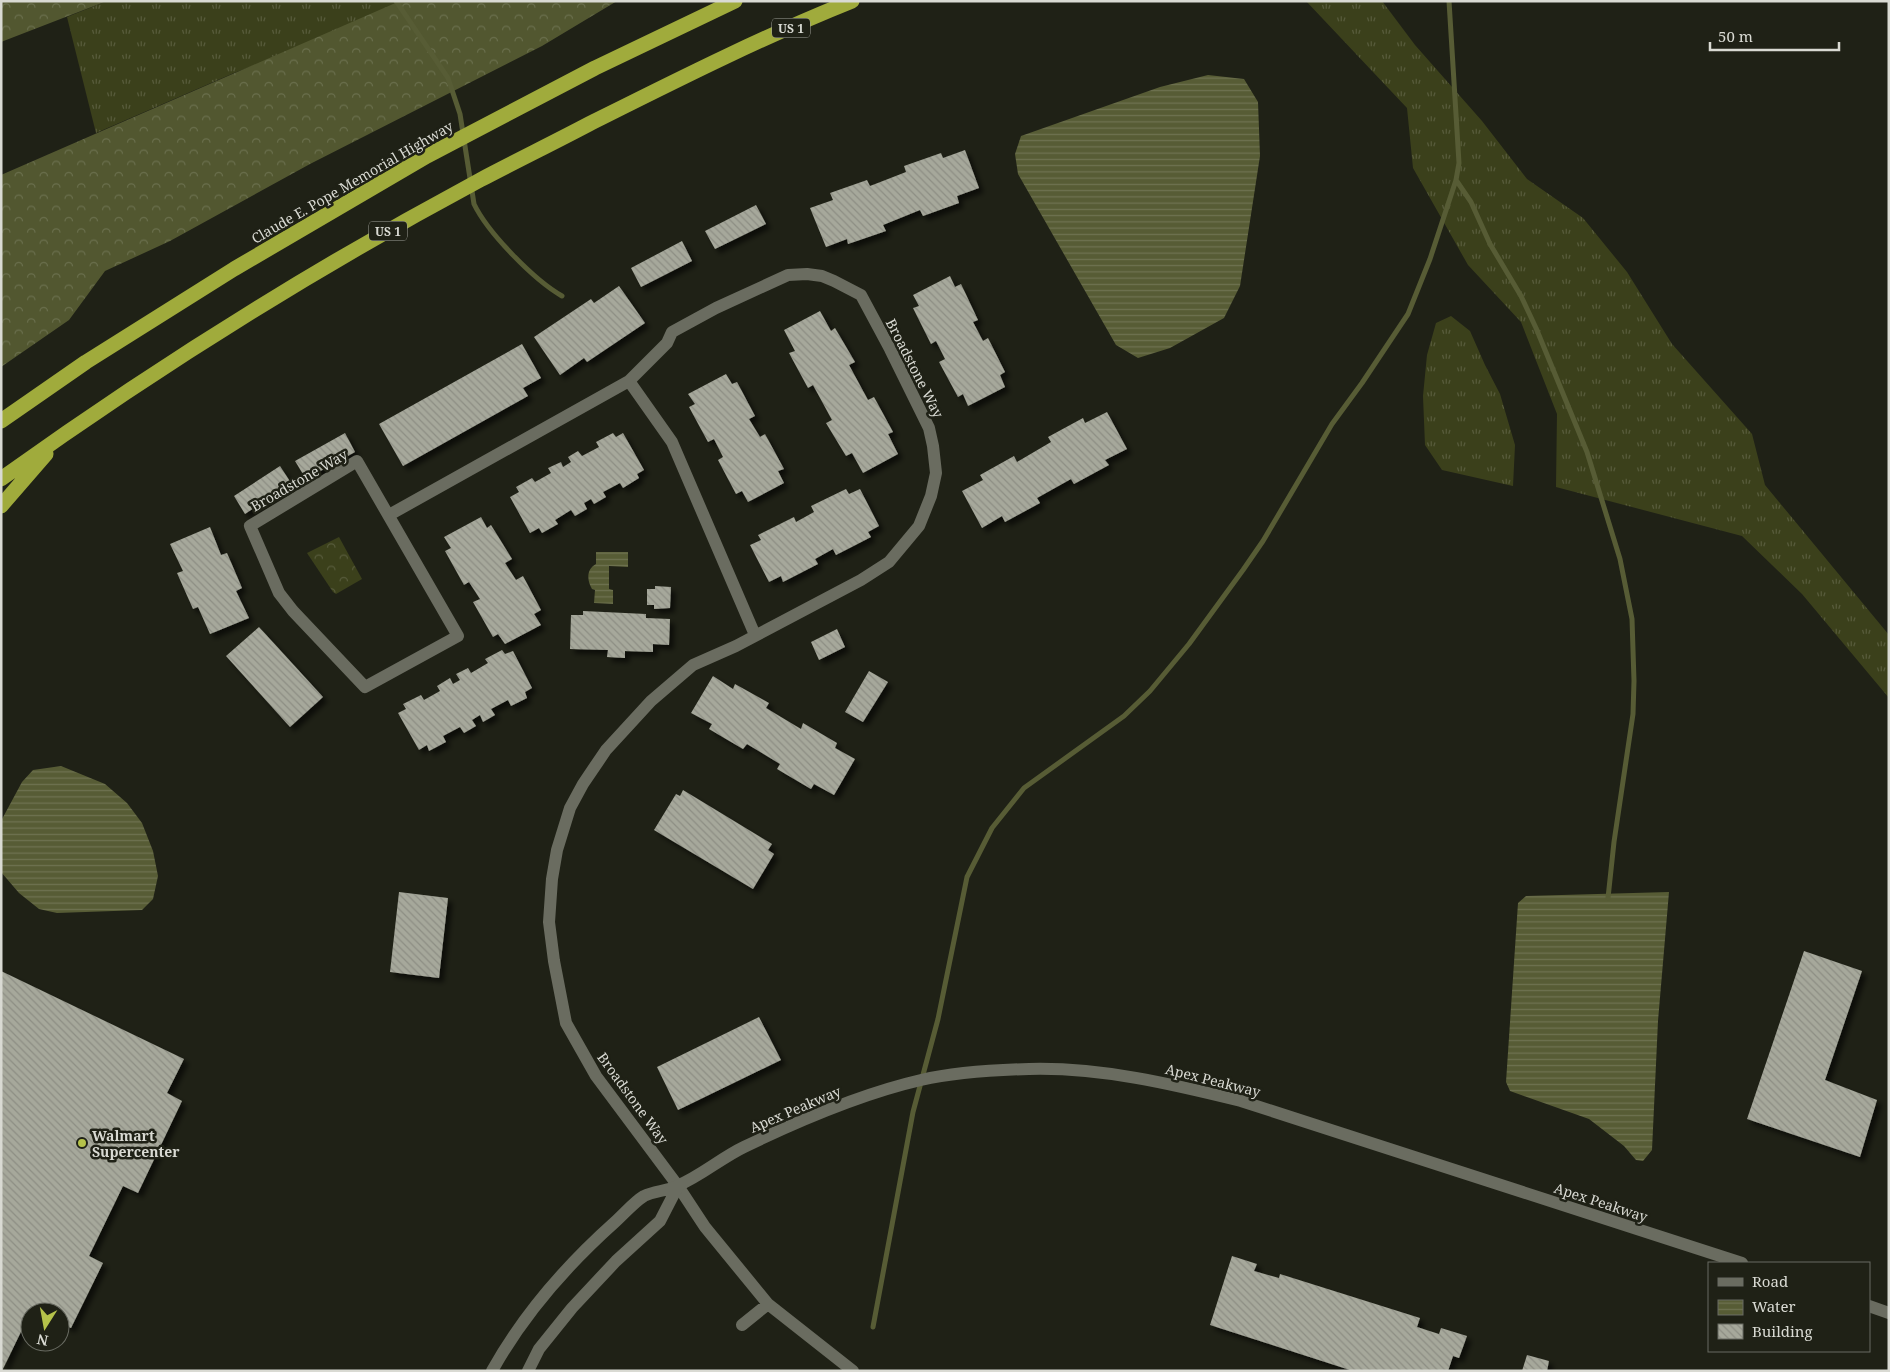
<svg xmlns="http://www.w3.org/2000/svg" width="1890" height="1372" viewBox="0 0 1890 1372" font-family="'Noto Serif',serif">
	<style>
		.grass { fill: url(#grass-tufts) }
		.forest { fill: url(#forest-crowns) }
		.park { fill: url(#park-crowns) }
		.water { fill: url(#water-rules) }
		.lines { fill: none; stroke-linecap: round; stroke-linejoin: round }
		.stream { stroke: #575c35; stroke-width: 5 }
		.building { fill: url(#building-back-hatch); filter: url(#shadow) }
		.street { stroke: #6a6c60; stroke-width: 12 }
		.secondary { stroke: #6a6c60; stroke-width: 12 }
		.highway { stroke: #a0ab3c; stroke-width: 15 }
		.poi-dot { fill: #b5c24a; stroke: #1f2116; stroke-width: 2 }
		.labels { text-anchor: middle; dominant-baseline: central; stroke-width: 5; stroke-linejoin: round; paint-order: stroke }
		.shield { fill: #1f2116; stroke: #a1a29a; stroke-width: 1 }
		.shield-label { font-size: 12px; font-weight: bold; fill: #d9dad3 }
		.street-label { font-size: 14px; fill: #d9dad3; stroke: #1f2116 }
		.poi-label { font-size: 14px; font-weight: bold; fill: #d9dad3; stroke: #1f2116; text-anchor: start }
	</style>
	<defs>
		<pattern id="grass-tufts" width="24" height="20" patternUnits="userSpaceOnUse" patternTransform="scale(1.25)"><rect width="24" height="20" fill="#3b401b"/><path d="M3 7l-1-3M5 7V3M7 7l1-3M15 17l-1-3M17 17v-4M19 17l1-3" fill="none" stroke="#575b3b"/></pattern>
		<pattern id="forest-crowns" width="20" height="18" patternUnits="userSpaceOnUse" patternTransform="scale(1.25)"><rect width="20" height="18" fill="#525730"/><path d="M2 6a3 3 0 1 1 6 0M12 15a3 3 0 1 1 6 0" fill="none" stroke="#6a6f4d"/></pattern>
		<pattern id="park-crowns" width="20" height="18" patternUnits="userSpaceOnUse" patternTransform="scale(1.25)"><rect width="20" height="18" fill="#3b401b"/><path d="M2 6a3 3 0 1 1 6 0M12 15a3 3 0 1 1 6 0" fill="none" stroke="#575b3b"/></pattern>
		<pattern id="water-rules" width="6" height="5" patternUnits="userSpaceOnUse" patternTransform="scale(1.25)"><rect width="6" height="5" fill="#575c35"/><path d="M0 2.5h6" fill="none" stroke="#6f7351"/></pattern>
		<pattern id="building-back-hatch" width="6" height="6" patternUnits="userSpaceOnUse" patternTransform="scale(1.25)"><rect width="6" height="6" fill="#a6a89b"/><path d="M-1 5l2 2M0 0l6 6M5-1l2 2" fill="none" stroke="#8d8e84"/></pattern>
		<filter id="shadow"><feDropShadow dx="4.5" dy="4.5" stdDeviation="2.5" flood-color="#0009"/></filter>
	</defs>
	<rect width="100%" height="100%" fill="#1f2116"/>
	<path class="grass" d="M107 1H419L234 73 96 133 67 17Z
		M1306 1H1382L1415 45 1482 121 1527 179 1583 218 1627 272 1672 344 1752 434 1765 485 1889 635V698L1802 594 1742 536 1556 487 1557 414 1521 322 1468 265 1413 168 1407 108Z
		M1451 316 1470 331 1485 365 1500 394 1515 445 1513 486 1442 470 1425 445 1423 396 1427 355 1436 323Z"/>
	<path class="forest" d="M1 1H107L1 42Z
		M400 1H617L542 46 310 164 170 241 105 271 69 320 1 367V175Z"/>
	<path class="park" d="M339 537 362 579 336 594 333 592 307 553Z"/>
	<path class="water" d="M1208 75 1244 79 1258 102 1260 156 1240 286 1224 318 1170 348 1138 358 1116 345 1018 174 1015 154 1021 136 1160 87Z
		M596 552H628V567L609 566V589L613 590V604L594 603 595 590 592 589C587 581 586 569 596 564Z
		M61 766 105 784 127 803 142 823 153 851 158 876 153 899 142 910 57 913 39 909 19 893 1 872V821L22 782 33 770Z
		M1669 892 1658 1021 1652 1150 1643 1161 1636 1160 1624 1146 1589 1119 1510 1091 1506 1082 1518 903 1526 896Z"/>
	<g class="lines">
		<path class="stream" d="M396 1 448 78 460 114 474 204C488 233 534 280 562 296
			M1456 180 1471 202 1490 244 1521 296 1536 328 1587 452 1620 559 1632 619 1634 681 1633 714 1614 842 1608 898
			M873 1327 913 1112 938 1019 967 877 992 828 1024 788 1124 716 1150 691 1189 644 1243 570 1263 541 1332 424 1362 383 1408 314 1430 259 1456 180 1459 163 1449 1"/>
	</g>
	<path class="building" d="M965 150 979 188 957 196 959 203 923 216 920 210 883 225 886 231 848 244 847 239 826 247 810 208 833 200 830 193 867 180 870 186 906 172 904 166 941 153 943 158Z
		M756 205 766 224 715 249 705 231Z
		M682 241 692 261 641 287 631 268Z
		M950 276 955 287 961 284 978 320 973 322 983 341 988 338 1005 372 1000 375 1005 387 968 406 963 394 958 397 939 362 945 359 936 341 931 344 913 308 919 306 913 295Z
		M619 286 645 323 587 362 584 358 560 375 534 337 591 299 594 303Z
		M820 311 831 331 835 328 855 362 849 365 868 400 874 397 893 432 888 434 898 454 863 473 852 453 846 456 826 423 832 420 813 385 808 388 789 353 795 351 784 330Z
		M522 344 541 378 523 388 528 396 403 466 379 424Z
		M726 374 732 384 737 382 755 416 749 419 760 437 765 434 784 469 778 471 784 483 748 502 742 491 736 494 718 460 723 457 714 439 708 442 689 407 695 404 688 394Z
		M1107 412 1127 449 1105 460 1109 465 1074 484 1071 479 1037 498 1040 503 1005 522 1002 516 982 528 962 491 983 480 980 475 1014 456 1017 462 1051 442 1048 437 1083 418 1085 423Z
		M345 433 355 452 306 479 295 461Z
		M613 433 616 437 623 433 644 470 637 474 639 478 623 488 620 483 603 492 606 497 594 504 591 499 584 503 587 509 575 516 571 510 555 520 558 524 542 533 539 528 530 533 510 497 519 492 516 487 532 478 535 482 551 473 548 468 561 462 563 467 571 462 568 457 578 451 582 456 599 447 596 442Z
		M280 466 291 483 245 514 234 496Z
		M846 489 849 494 860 489 879 526 868 532 871 537 836 555 833 549 815 559 818 564 783 582 781 576 769 582 750 545 761 540 758 535 794 517 796 522 814 512 811 506Z
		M481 517 487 528 491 525 512 559 505 563 516 580 523 576 541 610 534 614 541 625 505 644 498 634 493 637 473 602 480 599 469 582 464 585 445 551 451 548 444 537Z
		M210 527 221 555 227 553 242 588 236 591 249 618 210 634 198 607 193 609 177 573 183 571 170 544Z
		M655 586 671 587 670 608 654 609V605H647V589H655Z
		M583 611 646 614V618L670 619 669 645 653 644V652L625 651V658L607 657 608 650 570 649 571 615H583Z
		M259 627 323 697 290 727 226 656Z
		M837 629 845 647 819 660 811 642Z
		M502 650 505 654 513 651 532 688 525 692 527 698 511 706 508 700 491 709 495 715 483 722 480 715 472 720 476 726 464 733 460 727 443 736 446 742 429 751 427 745 419 750 398 713 406 709 403 704 421 695 424 700 440 691 437 686 450 678 453 684 460 680 456 674 468 668 471 673 488 663 485 659Z
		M869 671 888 682 863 722 845 712Z
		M713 676 733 689 735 684 769 703 766 708 801 729 803 723 837 743 835 748 855 759 834 795 814 784 811 789 777 769 780 764 747 744 743 749 709 729 712 724 691 713Z
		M683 790 772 844 768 850 774 854 753 889 654 830 676 794 680 796Z
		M399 892 448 898 439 978 390 972Z
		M1804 951 1862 971 1825 1080 1877 1100 1860 1157 1747 1119Z
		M1 971 184 1059 167 1093 182 1101 138 1193 123 1186 89 1256 103 1263 71 1328 60 1323V1312H38L32 1309 2 1371Z
		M759 1017 781 1060 678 1110 657 1067Z
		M1232 1256 1257 1264 1254 1271 1279 1278 1280 1274 1420 1318 1417 1327 1439 1334 1441 1328 1467 1336 1459 1358 1453 1356 1448 1371H1353L1210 1325Z
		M1527 1355 1549 1361 1547 1371H1522Z"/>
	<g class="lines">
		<path class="street" d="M629 381 672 442 755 635
			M357 461 458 636 365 687 293 611 279 593 250 526Z
			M389 515 629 381 667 343 672 332 716 308 788 275 807 274 822 276 834 281 861 295 890 349 929 428 933 446 936 473 931 496 919 526 889 562 861 580 736 646 693 665 651 701 606 750 583 784 570 808 557 850 552 879 549 922 554 961 566 1023 596 1076 678 1186 705 1227 768 1304 853 1371
			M742 1325 768 1304"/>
		<path class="secondary" d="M1869 1306 1889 1313
			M492 1371C523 1315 568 1264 615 1222 624 1214 634 1202 644 1196 654 1191 667 1191 677 1186 701 1176 721 1158 744 1147 798 1121 864 1093 921 1080 956 1072 993 1070 1029 1069 1100 1067 1172 1084 1241 1101L1742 1263
			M528 1371 539 1349 572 1308 616 1261 660 1221 678 1186"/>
		<path class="highway" d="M1 421 86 362 234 269 427 156 595 68 735 1
			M1 479C154 369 314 269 480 180 516 161 553 143 589 124 675 81 762 37 852 1
			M1 506 46 454"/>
	</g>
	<circle class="poi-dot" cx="82" cy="1143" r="5"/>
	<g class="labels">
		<g class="shield">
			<rect x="772" y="18.5" width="38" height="19" rx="4"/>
			<rect x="369" y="221.5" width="38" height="19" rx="4"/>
		</g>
		<g class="shield-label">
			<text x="791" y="28">US 1</text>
			<text x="388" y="231">US 1</text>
		</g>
		<g class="street-label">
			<text transform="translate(352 182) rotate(-30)">Claude E. Pope Memorial Highway</text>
			<text transform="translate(915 368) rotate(63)">Broadstone Way</text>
			<text transform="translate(299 480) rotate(-30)">Broadstone Way</text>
			<text transform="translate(1213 1080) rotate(14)">Apex Peakway</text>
			<text transform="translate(633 1098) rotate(54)">Broadstone Way</text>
			<text transform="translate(795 1109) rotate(-23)">Apex Peakway</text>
			<text transform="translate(1601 1202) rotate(18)">Apex Peakway</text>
		</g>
		<g class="poi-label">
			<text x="92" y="1135">Walmart<tspan x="92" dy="16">Supercenter</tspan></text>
		</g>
	</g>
	<rect width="1890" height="1372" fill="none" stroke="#d9dad3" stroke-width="5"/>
	<rect x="1708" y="1262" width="162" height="90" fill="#1f2116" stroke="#696b62"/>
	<rect x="1718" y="1278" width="25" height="8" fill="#6a6c60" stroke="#696b62"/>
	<text x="1752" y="1287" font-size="15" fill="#d9dad3">Road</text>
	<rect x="1718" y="1300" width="25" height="15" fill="url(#water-rules)" stroke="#696b62"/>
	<text x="1752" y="1312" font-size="15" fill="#d9dad3">Water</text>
	<rect x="1718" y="1324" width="25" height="15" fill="url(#building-back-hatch)" stroke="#696b62"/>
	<text x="1752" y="1337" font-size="15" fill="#d9dad3">Building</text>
	<g transform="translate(45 1327) rotate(191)"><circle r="24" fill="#1f2116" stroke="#696b62"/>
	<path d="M0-4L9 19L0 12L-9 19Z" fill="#b5c24a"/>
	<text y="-8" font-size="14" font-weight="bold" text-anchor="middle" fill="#d9dad3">N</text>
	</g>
	<path d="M1710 42v8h129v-8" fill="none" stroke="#d9dad3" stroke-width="2.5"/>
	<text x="1718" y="42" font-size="15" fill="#d9dad3" stroke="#1f2116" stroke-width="4" paint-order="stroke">50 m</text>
</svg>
